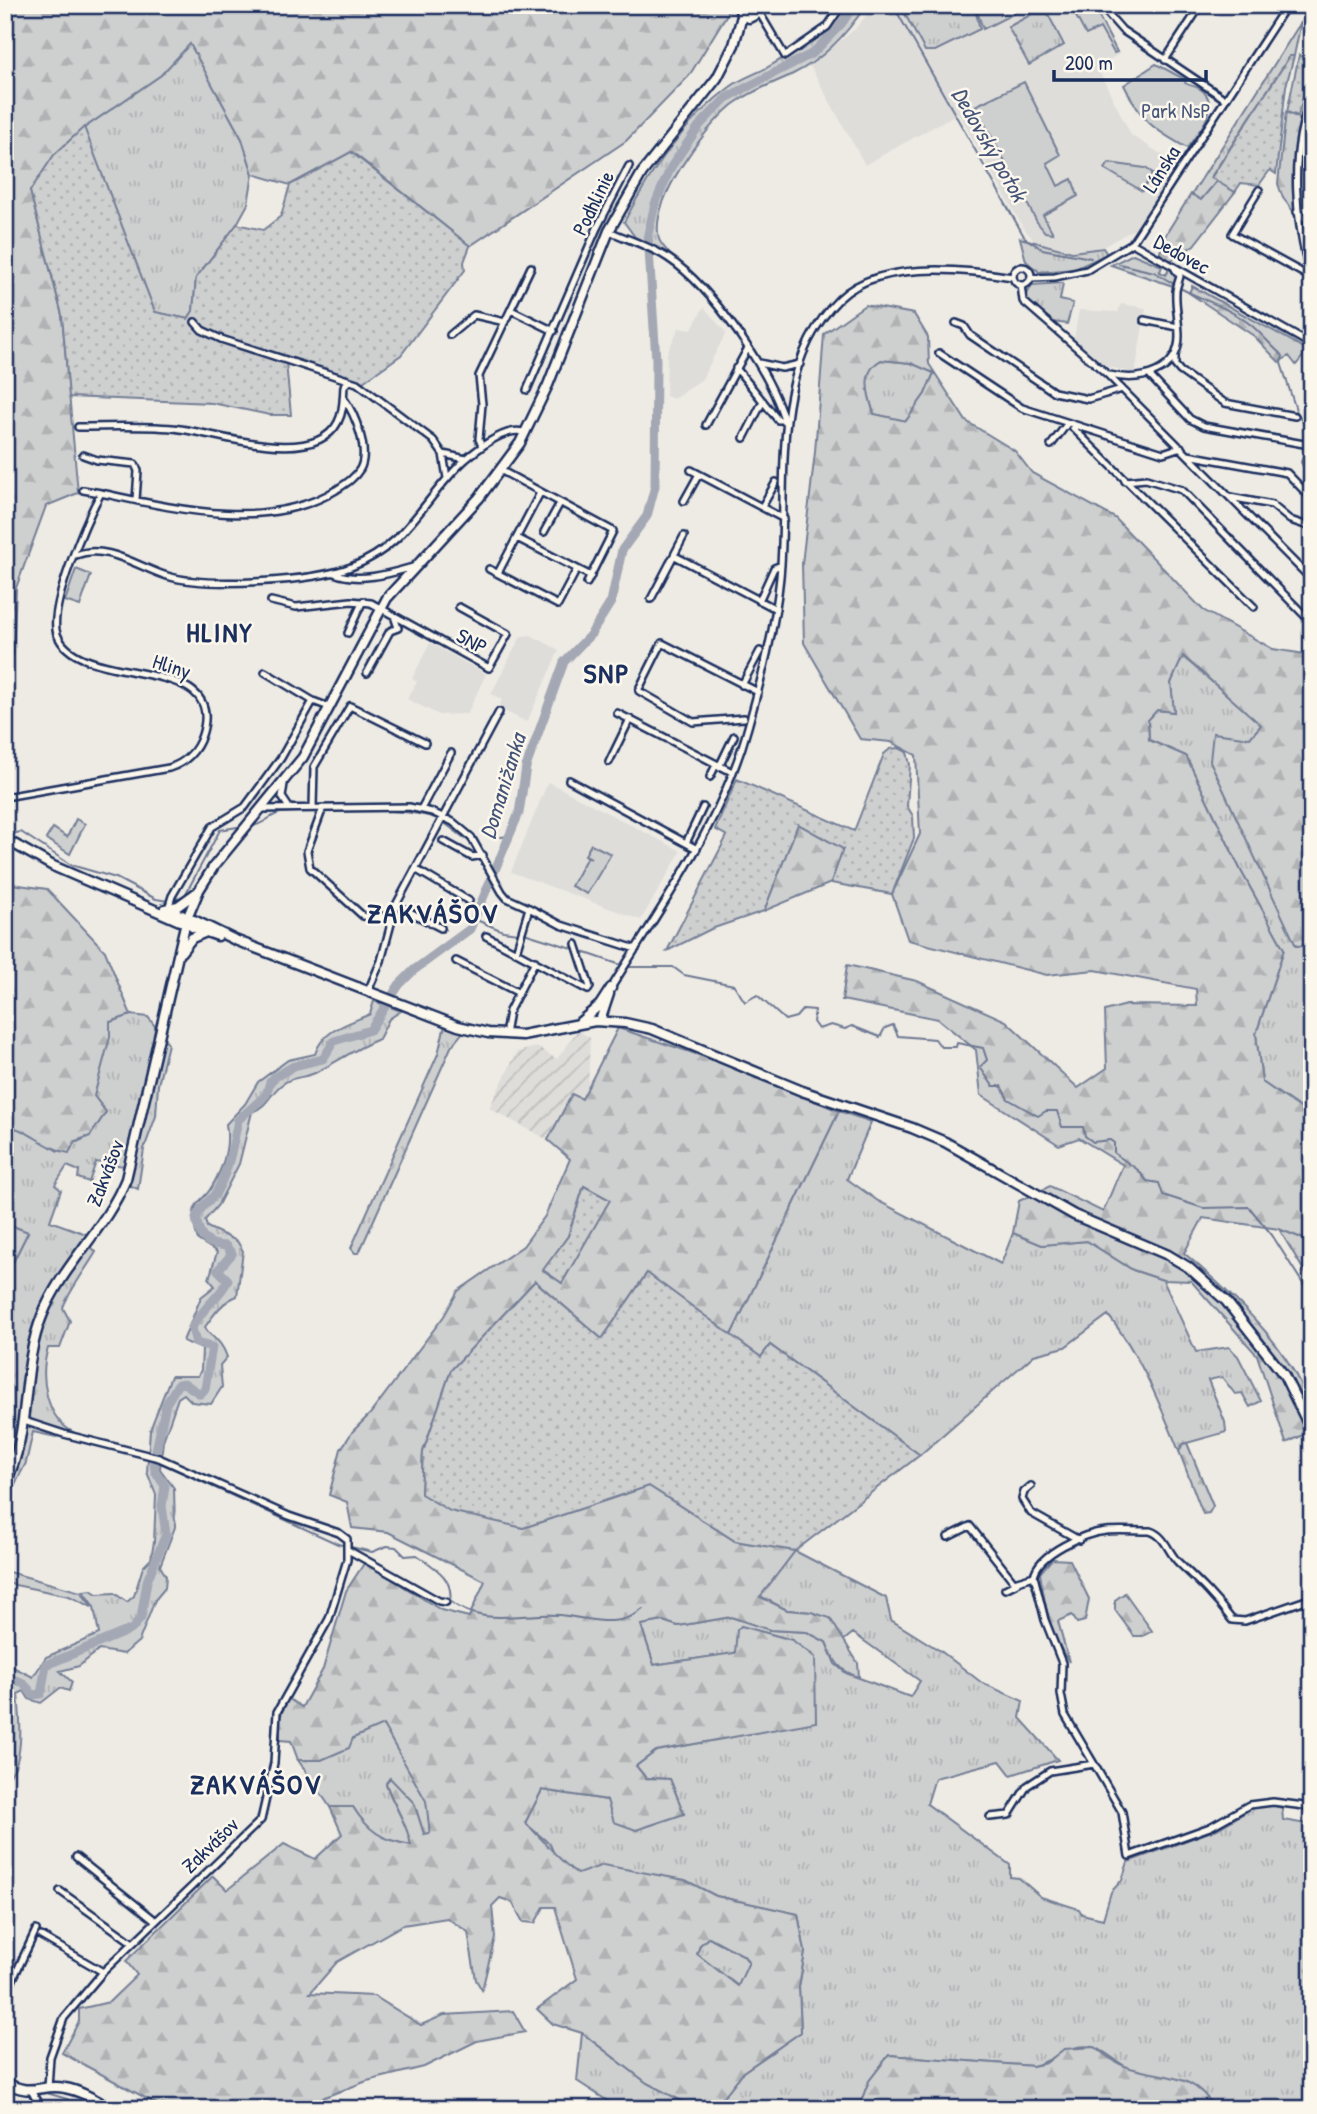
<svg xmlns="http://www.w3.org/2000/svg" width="1317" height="2114" viewBox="0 0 1317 2114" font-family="'Patrick Hand',sans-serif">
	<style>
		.built { fill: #deddda }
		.industrial { fill: url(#industrial-furrows) }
		.grass { fill: url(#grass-tufts); stroke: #747f96; stroke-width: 2 }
		.forest { fill: url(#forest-firs); stroke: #747f96; stroke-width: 2; fill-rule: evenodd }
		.park { fill: #cecfcf; stroke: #747f96; stroke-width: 2 }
		.garden { fill: url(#garden-dots); stroke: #747f96; stroke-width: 2 }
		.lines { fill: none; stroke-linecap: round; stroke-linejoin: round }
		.stream { stroke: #6d7892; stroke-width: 2 }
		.river { stroke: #a3a8b4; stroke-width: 9 }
		.street-casing { stroke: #1b2f5e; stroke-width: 10 }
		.secondary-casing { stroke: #1b2f5e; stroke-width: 13 }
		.street { stroke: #fbf7ec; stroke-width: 5 }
		.secondary { stroke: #fbf7ec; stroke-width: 8 }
		.labels { text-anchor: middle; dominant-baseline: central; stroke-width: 5; stroke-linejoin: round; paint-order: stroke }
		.park-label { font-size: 21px; fill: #48577a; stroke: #fbf7ec }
		.street-label { font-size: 21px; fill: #1b2f5e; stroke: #fbf7ec }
		.water-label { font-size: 23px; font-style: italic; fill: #445378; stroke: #fbf7ec }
		.district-label { font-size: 28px; font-weight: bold; letter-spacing: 2px; fill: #1b2f5e; stroke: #fbf7ec }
	</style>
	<defs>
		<pattern id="industrial-furrows" width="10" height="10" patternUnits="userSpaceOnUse" patternTransform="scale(1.75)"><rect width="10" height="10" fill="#deddda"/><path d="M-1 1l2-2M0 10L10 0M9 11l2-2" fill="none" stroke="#bebebe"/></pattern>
		<pattern id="grass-tufts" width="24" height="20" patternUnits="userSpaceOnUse" patternTransform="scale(1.75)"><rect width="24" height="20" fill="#cecfcf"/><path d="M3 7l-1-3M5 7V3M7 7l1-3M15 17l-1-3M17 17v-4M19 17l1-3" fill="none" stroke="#b0b2b4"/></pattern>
		<pattern id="forest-firs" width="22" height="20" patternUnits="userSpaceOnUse" patternTransform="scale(1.75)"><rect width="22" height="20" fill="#cecfcf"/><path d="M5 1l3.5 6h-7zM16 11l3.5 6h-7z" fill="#b0b2b4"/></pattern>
		<pattern id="garden-dots" width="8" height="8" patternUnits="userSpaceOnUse" patternTransform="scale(1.75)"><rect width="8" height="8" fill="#cecfcf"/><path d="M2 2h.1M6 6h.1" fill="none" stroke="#b0b2b4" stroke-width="1.8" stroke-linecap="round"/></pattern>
	</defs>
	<rect width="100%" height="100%" fill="#eeebe4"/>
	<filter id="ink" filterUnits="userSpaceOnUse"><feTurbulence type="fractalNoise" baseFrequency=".0143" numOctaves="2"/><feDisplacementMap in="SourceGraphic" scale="14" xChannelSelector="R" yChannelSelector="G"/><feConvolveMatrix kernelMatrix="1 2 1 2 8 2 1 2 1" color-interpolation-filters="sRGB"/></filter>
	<g filter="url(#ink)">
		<path class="built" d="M875 5H897L901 12 898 5H975L983 29 1032 5H1093L1119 54 1097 67 1131 135 1178 165 1145 223 1099 249 1072 251 1035 241 1024 229 958 113 865 165 810 66 855 29Z
			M1121 304 1146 308 1135 374 1106 366 1074 339 1079 310 1118 312Z
			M704 307 726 333 702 379 673 399 666 396 667 353 679 328 691 330Z
			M531 635 559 650 527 722 498 708 502 700 491 694 521 636Z
			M430 643 486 674 467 714 439 715 407 699 417 682 412 679Z
			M548 782 681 851 641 920 511 872Z"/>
		<path class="industrial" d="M578 1030 590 1038 588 1088 582 1099 572 1095 548 1140 489 1108 517 1052 537 1047 557 1059Z"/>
		<path class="grass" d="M842 5H866C847 34 824 59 793 74 772 84 749 92 731 106 704 129 649 201 659 239 661 245 667 250 671 256L635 237 624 222C650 172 684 121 730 87 741 78 756 74 768 67 800 49 820 34 842 5Z
			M900 5H974L980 29 935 51H925Z
			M975 5H1031L983 29Z
			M1032 14H1048L1064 45 1029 65 1008 27Z
			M1301 22 1294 56H1290L1211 177 1217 181 1200 201 1192 194Z
			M190 43 242 139 253 174 248 204 237 224 196 278 193 311 188 319 155 312 84 128 161 75Z
			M1020 238 1072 252 1103 248 1107 254 1075 269 1039 272 1026 261Z
			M1133 254 1162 266 1160 272 1166 275 1169 269 1176 272V287L1111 265Z
			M1063 283 1060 300 1073 303 1067 324 1052 322 1025 298 1032 285Z
			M881 360 911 363 934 373 925 394 906 421 874 414C868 396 859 372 881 360Z
			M1182 656 1262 725 1250 738 1296 946 1312 945V1116L1262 1082 1256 1034 1284 949 1241 871 1186 756 1149 740 1148 720 1157 710 1174 712 1171 683Z
			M374 1001 401 1011 389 1019 379 1039C356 1048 337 1062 315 1073 305 1078 294 1076 284 1083 270 1092 269 1106 252 1112L239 1164 218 1205 205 1220 207 1227 237 1241 243 1251 237 1296C222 1302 214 1314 205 1327 210 1339 220 1336 227 1357L220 1365 222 1387 211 1404 192 1402 184 1394 178 1398 163 1441 160 1469 174 1488 175 1527 160 1566 166 1576 165 1588 155 1600 139 1641 124 1654 99 1650 79 1666 60 1671 72 1682 69 1691 60 1688 41 1703 29 1699 24 1691 18 1694C20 1715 26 1767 5 1779V1669L13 1667 33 1677 46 1657 99 1634 94 1607 83 1591 91 1590 97 1594 114 1593 127 1602 134 1596 143 1567 151 1559 154 1542 156 1495 147 1472 150 1430 171 1376H198L201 1370 202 1349 183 1341 201 1297 215 1286 209 1279 217 1252 198 1240C195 1229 191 1219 195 1208 198 1201 205 1197 209 1191 222 1171 230 1147 226 1124L245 1104 258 1082 288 1060 315 1054C322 1030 348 1024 370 1014Z
			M131 1015 148 1017 168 1044 158 1085 156 1116 144 1149 138 1189 122 1182 125 1166 96 1162 89 1182 78 1178 79 1171 67 1166 55 1185 61 1190 50 1221 89 1235 91 1247 96 1252C88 1266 66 1296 63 1308L70 1321 60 1348H48C39 1377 46 1418 73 1432L56 1437 33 1432 26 1463 5 1503V1278L28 1232 5 1223V1126L20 1127 58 1151 90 1136 106 1112 94 1096 109 1037 110 1022Z
			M445 1025 463 1032 451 1047 359 1253H355L351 1248 438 1054Z
			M839 1111 871 1122 847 1179 878 1201 1001 1264 1013 1233 1042 1245 1087 1241 1133 1270 1163 1280 1196 1352 1229 1347 1238 1356 1261 1401 1250 1407 1242 1393 1235 1394 1222 1377 1208 1380 1225 1422 1226 1432 1183 1444 1179 1451C1159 1402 1141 1356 1108 1315L1065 1347 1034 1355 920 1455 770 1345 761 1357 730 1337Z
			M1279 1229 1312 1242V1284Z
			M795 1551 886 1598 891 1620 942 1652 982 1683 1023 1701 1020 1718 1058 1760 1011 1775 1000 1761 935 1778 927 1804 1010 1865V1877L1019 1878 1041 1897 1079 1909 1082 1914 1103 1919 1111 1892 1122 1880 1128 1862 1217 1829 1251 1809 1270 1804 1282 1808 1283 1820 1312 1825V2109H1215C1193 2072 1166 2080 1131 2069 1119 2065 1104 2049 1093 2047 1069 2042 1054 2061 1033 2066L889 2055 869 2081 858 2109H714L743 2072 801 2032 799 1987 805 1952 798 1914 716 1896 685 1880 578 1874 556 1859 550 1844 525 1823 542 1790 607 1800 636 1830 684 1814 670 1779 646 1778 636 1766 656 1751 816 1721 792 1640 741 1626 736 1653 654 1665 641 1625 663 1621 678 1626 731 1617 770 1630 807 1632 826 1642 835 1664 846 1673 910 1697 920 1681 853 1633 843 1641 811 1612 787 1610 760 1596Z
			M5 1571 81 1592 92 1607 69 1596 5 1583Z
			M383 1724 427 1801 430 1833 424 1834 414 1803 389 1779 386 1784C393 1806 407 1822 412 1845 381 1840 369 1833 353 1807H330L298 1760H321L348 1748 353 1738Z
			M709 1937 743 1955 749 1963 738 1987 697 1954 700 1945Z
			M582 2033 647 2083 697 2109H620L577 2081Z"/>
		<path class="forest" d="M5 5H727V14L689 76 626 141 470 246 352 152 290 185 253 174 242 139 190 44 161 75 84 128 30 191 62 315 78 493 46 506 16 588 13 655 5 653Z
			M1286 112 1303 120 1297 216 1283 198 1278 184Z
			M1217 181 1235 192 1194 245 1170 261 1159 255 1166 234 1191 194 1201 200Z
			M1192 286 1308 350 1296 365 1289 356 1279 362 1254 336 1189 293Z
			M865 305 914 314 928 337 929 364 966 421 1015 451 1032 473 1115 518 1203 610 1273 649 1312 655V830L1308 832 1312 842V945L1296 946 1210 761 1213 733 1250 738 1261 725 1183 656 1171 683 1174 712 1157 710 1148 720 1149 740 1186 756 1241 871 1284 949 1256 1034 1262 1082 1312 1116V1242L1279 1229 1203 1218 1184 1253C1232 1294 1312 1364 1312 1431L1286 1443 1257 1355 1191 1281 1163 1280 1133 1270 1087 1241 1042 1245 1013 1233 1019 1201 1050 1186 1103 1212 1123 1165 1079 1138 1059 1145 981 1095 976 1050 938 1019 842 1000 847 965 917 981 1006 1021 1078 1088 1107 1068 1105 1011 1126 1005 1197 1006 1196 989 1095 970 1047 975 908 940 892 894 920 834 916 755 891 742 860 739 804 643 802 564 815 452 824 334ZM881 360 911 363 934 373 925 394 906 421 874 414C868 395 860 372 881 360Z
			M798 824 843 849 831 883 764 911Z
			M5 883 47 889 105 951 131 1015 110 1022V1037L94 1096 106 1112 90 1136 75 1141 69 1153C45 1149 29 1129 5 1125Z
			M618 1028 720 1062 839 1111 730 1337 647 1273 602 1339 535 1281 451 1370 423 1452 421 1493 523 1528 649 1486 735 1541 795 1551 760 1597 787 1610 811 1612 830 1618 858 1663 859 1677C839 1671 834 1661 826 1642L807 1632 770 1630 731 1617 678 1626 663 1621 641 1625 654 1665 735 1653 737 1630 741 1626 792 1640 815 1657 816 1722 656 1751 636 1766 646 1778 670 1779 684 1814 636 1830 614 1822 607 1800 542 1790 525 1823C545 1840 556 1859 578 1874L603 1865 685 1880 716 1896 798 1914 805 1952 799 1987 801 2032 743 2072 714 2109H697L647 2083 582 2033 553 2024 537 2009 577 1979 555 1907H544L535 1923 523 1922 512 1902 500 1898 492 1906 495 1937 482 1990 476 1980 468 1932 447 1918 403 1925 337 1962 310 1993 374 1996 421 2025 444 2015 513 2011 525 2032 477 2041 424 2067 367 2081 293 2109H166L62 2053 79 2021V2009L109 2002 137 1975 126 1961 213 1876 227 1890 284 1844 315 1859 342 1834 330 1807H353C368 1831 383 1841 411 1845 407 1822 393 1805 386 1783L390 1778 414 1803 424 1834 430 1833 426 1801 383 1725 353 1738 349 1748 321 1760H298L291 1741 280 1740V1718L287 1698 302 1707 323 1669 346 1591 365 1562 441 1610 469 1617 485 1581 388 1532 352 1528 347 1502 329 1495 341 1449 353 1431 370 1414 444 1316 458 1291 523 1246 545 1216 570 1159 548 1140 572 1094 582 1099ZM584 1186 609 1200 562 1283 544 1270 568 1236ZM709 1937 743 1955 749 1962 738 1986 697 1954 700 1945Z
			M5 1223 28 1232 5 1278Z
			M1187 1443 1213 1506 1209 1513 1203 1514 1179 1451 1183 1444Z
			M1052 1559 1070 1560 1089 1599 1085 1621 1077 1623 1072 1615 1058 1621 1069 1662C1050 1634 1045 1607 1040 1573Z
			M1125 1593 1152 1631 1143 1636H1134L1115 1610V1600Z
			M1095 2047C1106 2056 1119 2066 1134 2069 1168 2078 1195 2074 1215 2109H858L869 2081 889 2055 1033 2066 1046 2063 1064 2049Z"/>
		<path class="park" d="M1070 5H1093L1117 52 1114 53 1100 28 1086 35Z
			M1156 64 1186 80 1185 83C1192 87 1197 85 1204 92 1220 110 1197 134 1187 148 1151 128 1142 121 1124 85Z
			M1024 82 1060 155 1047 163 1058 186 1072 179 1078 196 1043 215 1053 233 1045 232 1037 222 975 106Z
			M1109 163 1145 168 1153 173 1142 191 1105 169Z
			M76 569 91 575 80 606 65 601Z
			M76 819 85 824 70 854 46 839 53 828 67 837Z
			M591 844 611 854 587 894 571 886 587 857 591 858 585 855Z"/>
		<path class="garden" d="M1299 55 1312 62V66L1298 116 1287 112Z
			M1290 56H1294L1286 86 1276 174 1270 170 1259 185 1241 183 1235 192 1211 178Z
			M84 127 155 312 188 319 193 311 196 278 237 224 263 230 281 216 290 185 351 152 470 246 464 262 465 270 401 355 363 382 286 362 291 415H270L212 403 69 397 62 315 30 191 54 155Z
			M899 748 907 752 910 765 907 806 913 816 914 838 892 894 831 883 843 849 798 824 764 911 711 929 667 951 727 836 715 829 737 779 854 831 884 754 890 749Z
			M584 1186 610 1200 562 1283 543 1270 568 1236Z
			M647 1273 761 1357 770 1345 920 1455 795 1551 735 1541 649 1486 523 1528 450 1511 421 1494 423 1452 451 1370 535 1281 602 1339Z"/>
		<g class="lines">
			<path class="stream" d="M893 5 1025 238 1042 249 1091 258
				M1119 264 1154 272 1174 284
				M1182 289C1205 301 1230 308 1251 325 1262 334 1272 347 1283 356L1281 363 1296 410 1308 431 1306 451 1301 462 1312 484
				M443 822 471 843
				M252 826C264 825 271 814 281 813 319 810 405 806 438 819
				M6 835 21 832 71 865 116 878 156 899 168 901
				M501 837 509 836
				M174 900 185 895 220 830 243 826
				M474 919 503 931 518 933
				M524 933 575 949
				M580 951 621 965
				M627 967H673L684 975 734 985 745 1002 757 995 785 1020 796 1017 803 1009 815 1010 813 1022 818 1029 831 1025 845 1029 852 1026 880 1037 885 1028 893 1025 898 1036 935 1039 941 1047H956L957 1043 983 1048 987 1060 980 1067 993 1086H1001L1008 1099 1038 1116 1046 1111H1057L1062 1127H1083L1085 1136 1093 1142 1110 1140 1114 1143V1153L1138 1170 1147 1181 1159 1183 1163 1195 1203 1208 1249 1207 1272 1235 1312 1298
				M154 1460 338 1544 372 1552 387 1546 396 1547 405 1556 417 1555C434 1567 454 1578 450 1601 482 1628 523 1612 560 1615 588 1618 619 1630 643 1609
				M5 2077 12 2081
				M40 2091 67 2099 84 2109"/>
			<path class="river" d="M5 1681C20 1677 25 1684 33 1695L41 1694 46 1665 132 1629 141 1618 147 1581 166 1534 162 1506 165 1486 155 1471 154 1460 166 1404 178 1384 184 1383 200 1394 205 1389 212 1347 196 1343 192 1328C200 1310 222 1295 228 1280L218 1270 232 1254 226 1246C206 1245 200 1238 196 1218 200 1205 211 1202 217 1191 229 1169 233 1145 238 1120L266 1095 270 1082 275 1077 294 1066 323 1059 334 1041 370 1030 399 985 414 970 470 929 519 813 526 767 564 662 591 634 611 602 622 550 647 516 655 486 656 360 648 234 655 204 671 167 699 126 726 98 813 53 842 23 854 5
				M5 1700 10 1718 5 1750"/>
			<defs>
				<path id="street" d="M1100 5 1122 30 1225 99
					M759 12 785 56 827 27 842 5
					M1165 60 1201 5
					M1312 96C1288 153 1295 223 1312 281
					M1259 190 1232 234 1310 277
					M1297 212 1312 224
					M609 231C629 240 650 246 668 258 712 287 771 372 785 423
					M1132 243 1312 345
					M1013 276a9 9 0 1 1 18 0a9 9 0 1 1-18 0Z
					M1031 278 1055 277 1087 270 1132 243 1287 5
					M1021 285 1023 301 1107 374 1312 580
					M511 310 554 331
					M1144 320 1178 327
					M195 322 202 330 221 339 357 383 433 440 443 454 466 459C479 448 508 425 526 433
					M956 323 964 326 970 335 1054 392 1088 399 1122 389
					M450 335 474 315 505 322
					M939 353 1022 408 1163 453 1181 447
					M1175 356V365L1180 371 1225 403 1295 416
					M759 363 782 368 800 364
					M736 368 778 420H785
					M1110 375C1140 382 1179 373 1179 336 1179 321 1175 306 1176 292 1176 287 1179 281 1180 276L1175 269
					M1150 376 1190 419 1204 426 1304 444
					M527 390 597 228 629 166
					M706 425 748 348
					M78 427C112 427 147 425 180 429 219 434 315 468 338 422 344 411 343 398 344 386L349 381
					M1073 428 1254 607
					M744 438 763 401
					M1051 445 1067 424
					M482 446 479 439 482 404 479 376 531 267
					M443 454 447 478
					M83 455 97 460 135 464 138 471 136 500
					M1188 455 1287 473 1312 499
					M691 470 784 519
					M502 471 613 531 587 583
					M1125 481 1146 479 1182 490 1312 623
					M83 490 101 493
					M1230 497 1272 505 1290 520 1311 527
					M684 501 699 474
					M763 505 776 482
					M544 532 560 503
					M517 538 591 576
					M76 555C106 543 138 567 167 576 206 588 312 582 351 567 367 561 383 551 396 539 421 515 439 483 466 459
					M675 556 776 609
					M489 569 558 605 577 569
					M334 573C358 583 389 574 413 567
					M498 573 540 493
					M651 599 684 536
					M271 601 296 607 351 601 371 603 489 668 508 634 459 607
					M759 601 774 568 781 565
					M348 633 363 601
					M265 672 313 701
					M367 673 390 631 398 628 394 616
					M742 685 760 651
					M640 687 662 643 758 692
					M639 691 693 722 744 718
					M617 713 732 772
					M609 762 630 719
					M719 767 734 736
					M710 777 716 765
					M569 780 697 849
					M284 784 282 797 288 806
					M5 797 169 768C185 763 197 751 202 735 229 651 78 691 57 634 48 608 87 518 101 493 175 509 268 532 336 490 345 484 354 479 360 469 370 451 355 414 344 399
					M313 807 314 767 350 706 425 743
					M323 808 307 851 310 868 363 916 378 918 392 914
					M261 809 409 807 432 812 453 822 471 837 502 892 507 898 529 908 516 952
					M421 809 451 753
					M443 841 472 857 483 855
					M686 843 703 807
					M417 870 469 901
					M396 905 499 712
					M529 908 561 925 636 949
					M168 909 172 896 212 827 245 807 281 758 313 701 329 707
					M486 936 588 990 590 987 576 944
					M456 961 519 993
					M611 988C662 905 722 823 748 727 762 677 775 628 780 577 789 486 767 370 839 299 878 260 964 269 1013 277
					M368 991 381 961 396 905 441 928
					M505 1035 509 1011 535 961
					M24 1421 64 1434 159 1458 289 1516 339 1533 347 1539V1560L329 1619 277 1712 274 1763 261 1820 103 1972 64 2018 50 2057 48 2088
					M1031 1486 1024 1492 1022 1499 1031 1513 1079 1540
					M948 1537 970 1526 1014 1582 1034 1576
					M348 1550 439 1601 446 1602
					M1005 1589 1017 1583
					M1094 1764 1122 1812 1129 1856 1210 1827 1249 1805 1273 1802 1312 1807
					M990 1817 1009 1815 1027 1786 1050 1771 1094 1764 1065 1715 1061 1694 1062 1663 1045 1620 1034 1576C1038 1553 1085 1533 1106 1531 1120 1530 1135 1531 1150 1531 1166 1536 1168 1553 1179 1563 1199 1582 1216 1598 1232 1620L1245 1621 1312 1598
					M76 1857 156 1921
					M60 1891 133 1943
					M41 1936 103 1972
					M5 1996 36 1930
					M32 2092 41 2109"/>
				<path id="secondary" d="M739 5 741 15 749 18 757 14 759 5
					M5 839 53 866 180 921 194 920 235 940 458 1026 488 1033 522 1035 595 1021 625 1023 652 1029 802 1091 912 1128 945 1142 1074 1215 1168 1255 1188 1267 1226 1301 1284 1375 1312 1432
					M165 909 178 906 196 893
					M169 911 182 915 192 927 218 936
					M181 952 192 938 206 932
					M600 1021 609 994
					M580 1022 600 1005 611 988
					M5 1484C32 1431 20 1370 42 1316 62 1265 105 1230 126 1179L186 921 199 890 214 866 303 757 387 598 479 498 520 443 548 385 609 231 642 173 717 78 734 45 742 16
					M5 2082C32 2098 40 2083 65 2088 82 2091 97 2101 112 2109"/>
			</defs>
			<use href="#street" class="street-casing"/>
			<use href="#secondary" class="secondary-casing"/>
			<use href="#street" class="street"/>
			<use href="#secondary" class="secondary"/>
		</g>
	</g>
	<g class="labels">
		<g class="park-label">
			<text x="1176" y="110">Park NsP</text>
		</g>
		<g class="street-label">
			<text transform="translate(1161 169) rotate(-58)">Lánska</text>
			<text transform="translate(593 203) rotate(-64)">Podhlinie</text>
			<text transform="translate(1182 254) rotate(29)">Dedovec</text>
			<text transform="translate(472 641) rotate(28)">SNP</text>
			<text transform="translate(172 666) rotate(18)">Hliny</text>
			<text transform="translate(105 1173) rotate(-69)">Zakvášov</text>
			<text transform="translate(210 1845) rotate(-44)">Zakvášov</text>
		</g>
		<g class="water-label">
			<text transform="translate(990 144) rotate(60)">Dedovský potok</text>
			<text transform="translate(502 786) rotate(-73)">Domanižanka</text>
		</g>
		<g class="district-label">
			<text x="220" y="632">HLINY</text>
			<text x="607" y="673">SNP</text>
			<text x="433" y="913">ZAKVÁŠOV</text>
			<text x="256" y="1784">ZAKVÁŠOV</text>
		</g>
	</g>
	<rect width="1317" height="2114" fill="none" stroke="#fbf7ec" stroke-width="28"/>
	<rect x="14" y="14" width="1289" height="2086" fill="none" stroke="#1b2f5e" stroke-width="2.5" filter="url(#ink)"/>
	<path d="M1054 70v10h152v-10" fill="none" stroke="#1b2f5e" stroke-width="3.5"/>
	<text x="1065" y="70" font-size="21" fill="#1b2f5e" stroke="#fbf7ec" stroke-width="5" paint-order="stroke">200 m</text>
</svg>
